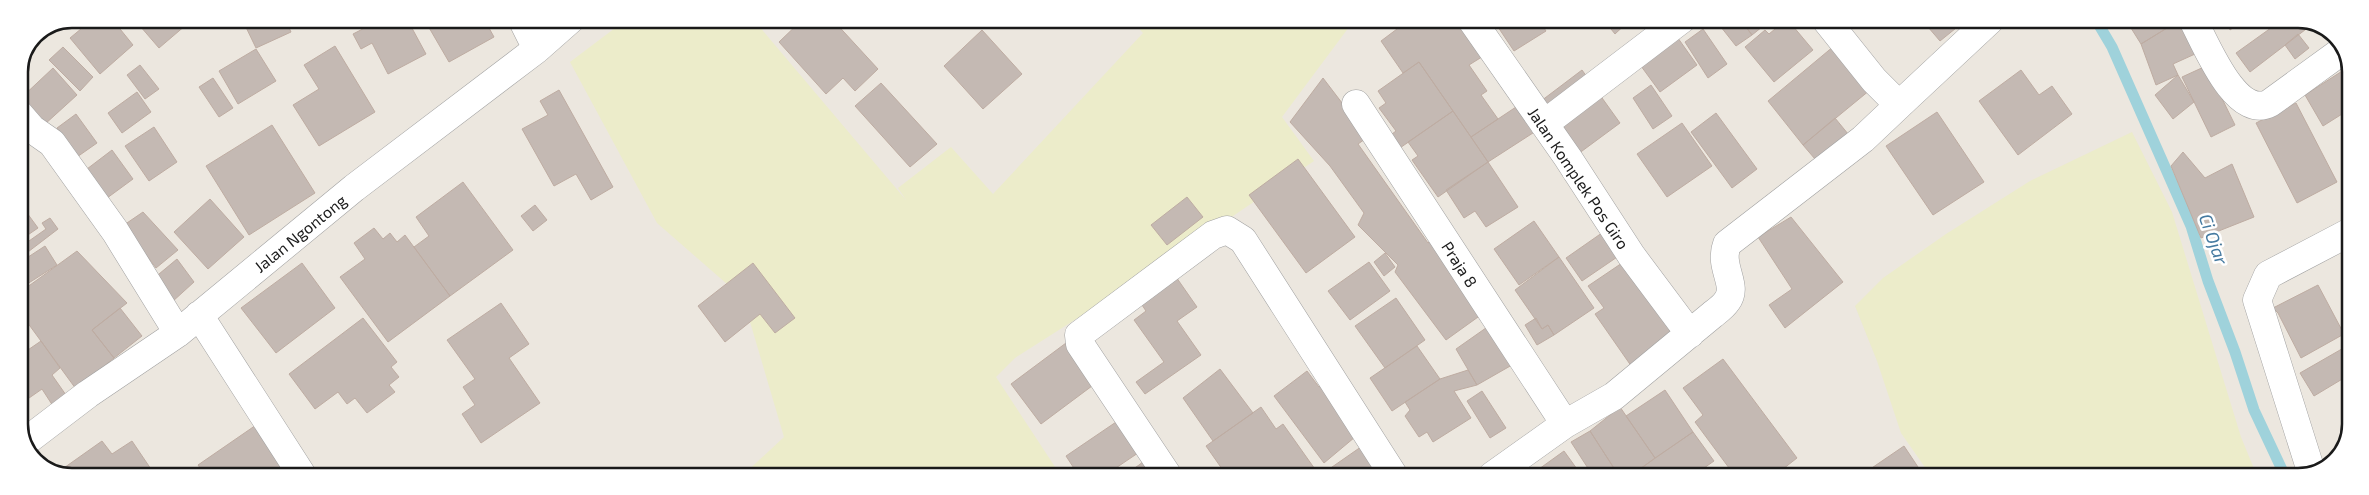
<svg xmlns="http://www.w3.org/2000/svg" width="2369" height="495" viewBox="0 0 2369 495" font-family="'Exo 2',sans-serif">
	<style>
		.farmland { fill: #ececca }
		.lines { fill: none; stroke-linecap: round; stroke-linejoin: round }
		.stream { stroke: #9fd2db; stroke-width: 11 }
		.building { fill: #c4b9b3; stroke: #beaca2 }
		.street-casing { stroke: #a1a1a1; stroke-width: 29 }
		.street { stroke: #fff; stroke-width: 28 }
		.labels { text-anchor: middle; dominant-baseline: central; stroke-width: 5; stroke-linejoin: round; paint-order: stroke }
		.street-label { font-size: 16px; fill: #1a1a1a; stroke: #fff }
		.water-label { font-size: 18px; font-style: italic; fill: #457aa0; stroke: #fff }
		.rim { fill: none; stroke: #1a1a1a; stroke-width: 2.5 }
	</style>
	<rect width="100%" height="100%" fill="#ece7df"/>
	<path class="farmland" d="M627 19H753L906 200 898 188 951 147 993 194 1143 33 1130 19H1355L1282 117 1314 161 1161 265 1015 358 996 377 1061 476H742L784 437 743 298 657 223 570 62Z
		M2132 132 2172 212 2241 437 2257 476H1931L1901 433 1877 361 1855 306 1883 278 1946 234 2030 181Z"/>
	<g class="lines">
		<path class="stream" d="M2096 20 2112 47 2191 226 2208 281 2235 352 2254 410 2285 476"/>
	</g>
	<path class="building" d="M93 19H112L133 45 100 74 70 38Z
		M134 19H181L186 25 159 48Z
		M242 19H285L291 32 256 48Z
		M382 19H407L426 54 388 74 372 43 361 49 353 34Z
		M424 19H484L494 37 449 62Z
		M803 19H832L878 69 855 91 843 78 826 94 779 42Z
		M1391 19H1460L1485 55 1469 65 1487 91 1481 95 1498 119 1471 137 1419 62 1403 73 1381 41 1397 29Z
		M1509 19H1538L1546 31 1514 51 1498 27Z
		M1603 19H1631L1615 34Z
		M1721 19H1740L1752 35 1736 46 1717 22Z
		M1740 19H1772L1752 35Z
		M1787 19 1813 50 1774 82 1745 47 1765 30 1769 34Z
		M1922 20H1966L1940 41Z
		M2126 20H2180L2141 44Z
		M2180 20 2195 54 2173 64 2178 75 2156 85 2141 44Z
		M2227 20H2244L2230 30Z
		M2282 20H2308L2314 23 2250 72 2236 53Z
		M1668 24 1697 65 1660 92 1630 51Z
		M1703 29 1727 64 1708 78 1685 42Z
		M982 30 1022 74 983 109 944 66Z
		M2298 34 2309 48 2295 59 2285 45Z
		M335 46 375 112 319 146 293 105 319 89 304 65Z
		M1834 46 1870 90 1803 145 1768 101Z
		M63 47 93 77 80 91 49 60Z
		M256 49 276 81 238 104 219 71Z
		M1419 62 1453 111 1397 150 1388 137 1396 131 1379 108 1386 103 1378 91Z
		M140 65 159 89 145 99 127 75Z
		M2206 66 2235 125 2211 137 2182 77Z
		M2350 66V109L2323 126 2305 95Z
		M53 68 77 95 44 125 20 99Z
		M1582 70 1620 123 1578 154 1541 101Z
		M2021 70 2039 95 2052 86 2072 114 2018 155 1979 101Z
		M2178 75 2194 102 2173 119 2155 95Z
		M213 78 233 108 219 117 199 87Z
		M1323 78 1368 137 1358 144 1428 243 1434 238 1485 312 1446 340 1395 272 1398 265 1358 225 1364 213 1330 166 1290 122Z
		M881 83 937 144 910 167 855 106Z
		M1651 85 1672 116 1653 129 1633 98Z
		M559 90 613 187 591 200 576 174 554 186 522 129 548 115 540 101Z
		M137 92 151 112 122 133 108 113Z
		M2296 103 2337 182 2297 203 2256 123Z
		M1519 105 1536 131 1488 162 1471 137Z
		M1453 111 1488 162 1438 197 1412 160 1418 156 1408 142Z
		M1937 112 1984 182 1933 215 1886 146Z
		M1716 113 1757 169 1732 188 1691 132Z
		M76 114 97 143 77 157 57 128Z
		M1835 118 1853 140 1821 166 1803 145Z
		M1682 123 1712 166 1667 197 1637 154Z
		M272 125 315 193 249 235 206 166Z
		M154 127 177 162 149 181 125 146Z
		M112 150 133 179 103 201 87 169Z
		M2183 152 2205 178 2232 164 2254 217 2201 238 2171 166Z
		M1298 159 1355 237 1306 273 1249 195Z
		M1488 162 1518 207 1486 227 1475 211 1464 218 1446 190Z
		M463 182 513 250 450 296 414 247 429 236 416 217Z
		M1187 197 1203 217 1167 245 1151 225Z
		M210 199 244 237 208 269 174 232Z
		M19 202 38 228 19 241Z
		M535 205 547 220 533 231 521 216Z
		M143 212 178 250 156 268 124 225Z
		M1791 217 1843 282 1785 328 1769 305 1792 289 1758 237Z
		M50 218 58 229 24 255 19 248 46 229 42 223Z
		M1534 221 1559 257 1519 285 1494 249Z
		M374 228 383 239 390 233 397 242 405 235 450 296 388 342 340 277 365 259 354 243Z
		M1609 228 1626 251 1582 281 1566 258Z
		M45 246 57 265 24 286 19 279V263Z
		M77 251 127 303 92 330 114 358 76 389 19 311V293Z
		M1385 253 1395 267 1384 276 1374 262Z
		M1559 257 1594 308 1554 335 1548 325 1542 329 1515 290Z
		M177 259 194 282 172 302 153 279Z
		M1625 261 1679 338 1634 370 1595 314 1604 308 1588 286Z
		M1369 262 1390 291 1350 320 1328 291Z
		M302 263 335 308 276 353 241 308Z
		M753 263 795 318 775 333 760 314 725 342 698 306Z
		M1174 274 1197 307 1177 321 1201 355 1145 394 1136 382 1164 362 1134 320 1146 311 1138 299Z
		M2318 285 2344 334 2301 358 2278 313 2273 308Z
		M1396 298 1425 340 1385 368 1355 326Z
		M501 303 529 344 509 358 540 403 481 443 462 414 475 405 463 387 475 379 447 340Z
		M120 308 142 336 114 358 92 330Z
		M363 318 397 362 391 367 399 377 389 385 395 392 367 413 355 398 347 404 338 392 315 409 289 374Z
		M1536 318 1542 329 1548 325 1554 335 1537 345 1525 325Z
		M1493 323 1519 361 1477 385 1456 349Z
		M41 341 60 368 52 375 66 395 53 406 42 389 19 405V350L22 354Z
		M1066 343 1096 383 1041 424 1011 384Z
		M1417 346 1440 379 1392 411 1370 378Z
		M2347 346 2349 350V375L2314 396 2300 373Z
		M1723 359 1797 458 1774 476H1754L1750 470 1742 476H1735L1695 422 1703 415 1683 388Z
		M1220 369 1253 413 1213 441 1183 398Z
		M1468 370 1477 385 1454 391 1471 418 1433 442 1427 432 1419 437 1405 416 1410 410 1405 402 1440 379Z
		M1307 371 1319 387 1327 381 1361 432 1324 463 1274 396Z
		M1665 390 1693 432 1655 458 1626 416Z
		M1482 391 1506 428 1490 438 1467 401Z
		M1261 407 1276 429 1283 424 1317 472 1311 476H1227L1206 446Z
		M1620 407 1655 458 1631 476H1619L1590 431Z
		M1119 420 1138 453 1104 476H1079L1066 456Z
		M259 423 289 468 278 475H205L198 465Z
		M1590 431 1619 476H1593L1571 442Z
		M1693 432 1714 461 1704 468 1710 476H1674L1669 469 1659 476H1646L1641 468Z
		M102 441 112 454 132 441 155 475H65L61 470Z
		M1368 442 1390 476H1323L1322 474Z
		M1904 446 1924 476H1860Z
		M1564 451 1582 476H1534L1532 474Z
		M1144 461 1154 476H1123L1139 465Z"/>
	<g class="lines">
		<defs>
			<path id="street" d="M522 19 537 49
				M1471 19 1568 158 1631 255 1690 334
				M2193 20C2206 44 2236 121 2270 103L2343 50
				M1356 104 1565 424
				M1899 105 1990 20
				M19 114 32 129 52 143 115 231 178 333
				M1544 124 1682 19
				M199 315 302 475
				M25 442 88 394 178 333 354 188 537 49 571 19
				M2311 471 2257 300 2268 275 2350 232
				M1168 476 1080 344 1079 335 1213 235 1227 230 1243 240 1394 476
				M1492 476 1565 424 1614 396 1712 315C1717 311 1723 307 1727 301 1739 285 1718 267 1727 244L1863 139 1899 105 1874 80 1826 20"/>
		</defs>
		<use href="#street" class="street-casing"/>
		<use href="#street" class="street"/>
	</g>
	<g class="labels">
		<g class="street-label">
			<text transform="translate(1579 178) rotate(56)">Jalan Komplek Pos Giro</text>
			<text transform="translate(300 233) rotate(-39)">Jalan Ngontong</text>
			<text transform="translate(1460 264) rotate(57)">Praja 8</text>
		</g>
		<g class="water-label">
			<text transform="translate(2214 239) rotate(70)">Ci Ojar</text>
		</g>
	</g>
	<path d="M0 0H2369V495H0ZM72 28H2298A44 44 0 0 1 2342 72V424A44 44 0 0 1 2298 468H72A44 44 0 0 1 28 424V72A44 44 0 0 1 72 28Z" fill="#fff" fill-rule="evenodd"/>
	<path class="rim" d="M72 28H2298A44 44 0 0 1 2342 72V424A44 44 0 0 1 2298 468H72A44 44 0 0 1 28 424V72A44 44 0 0 1 72 28Z"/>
</svg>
